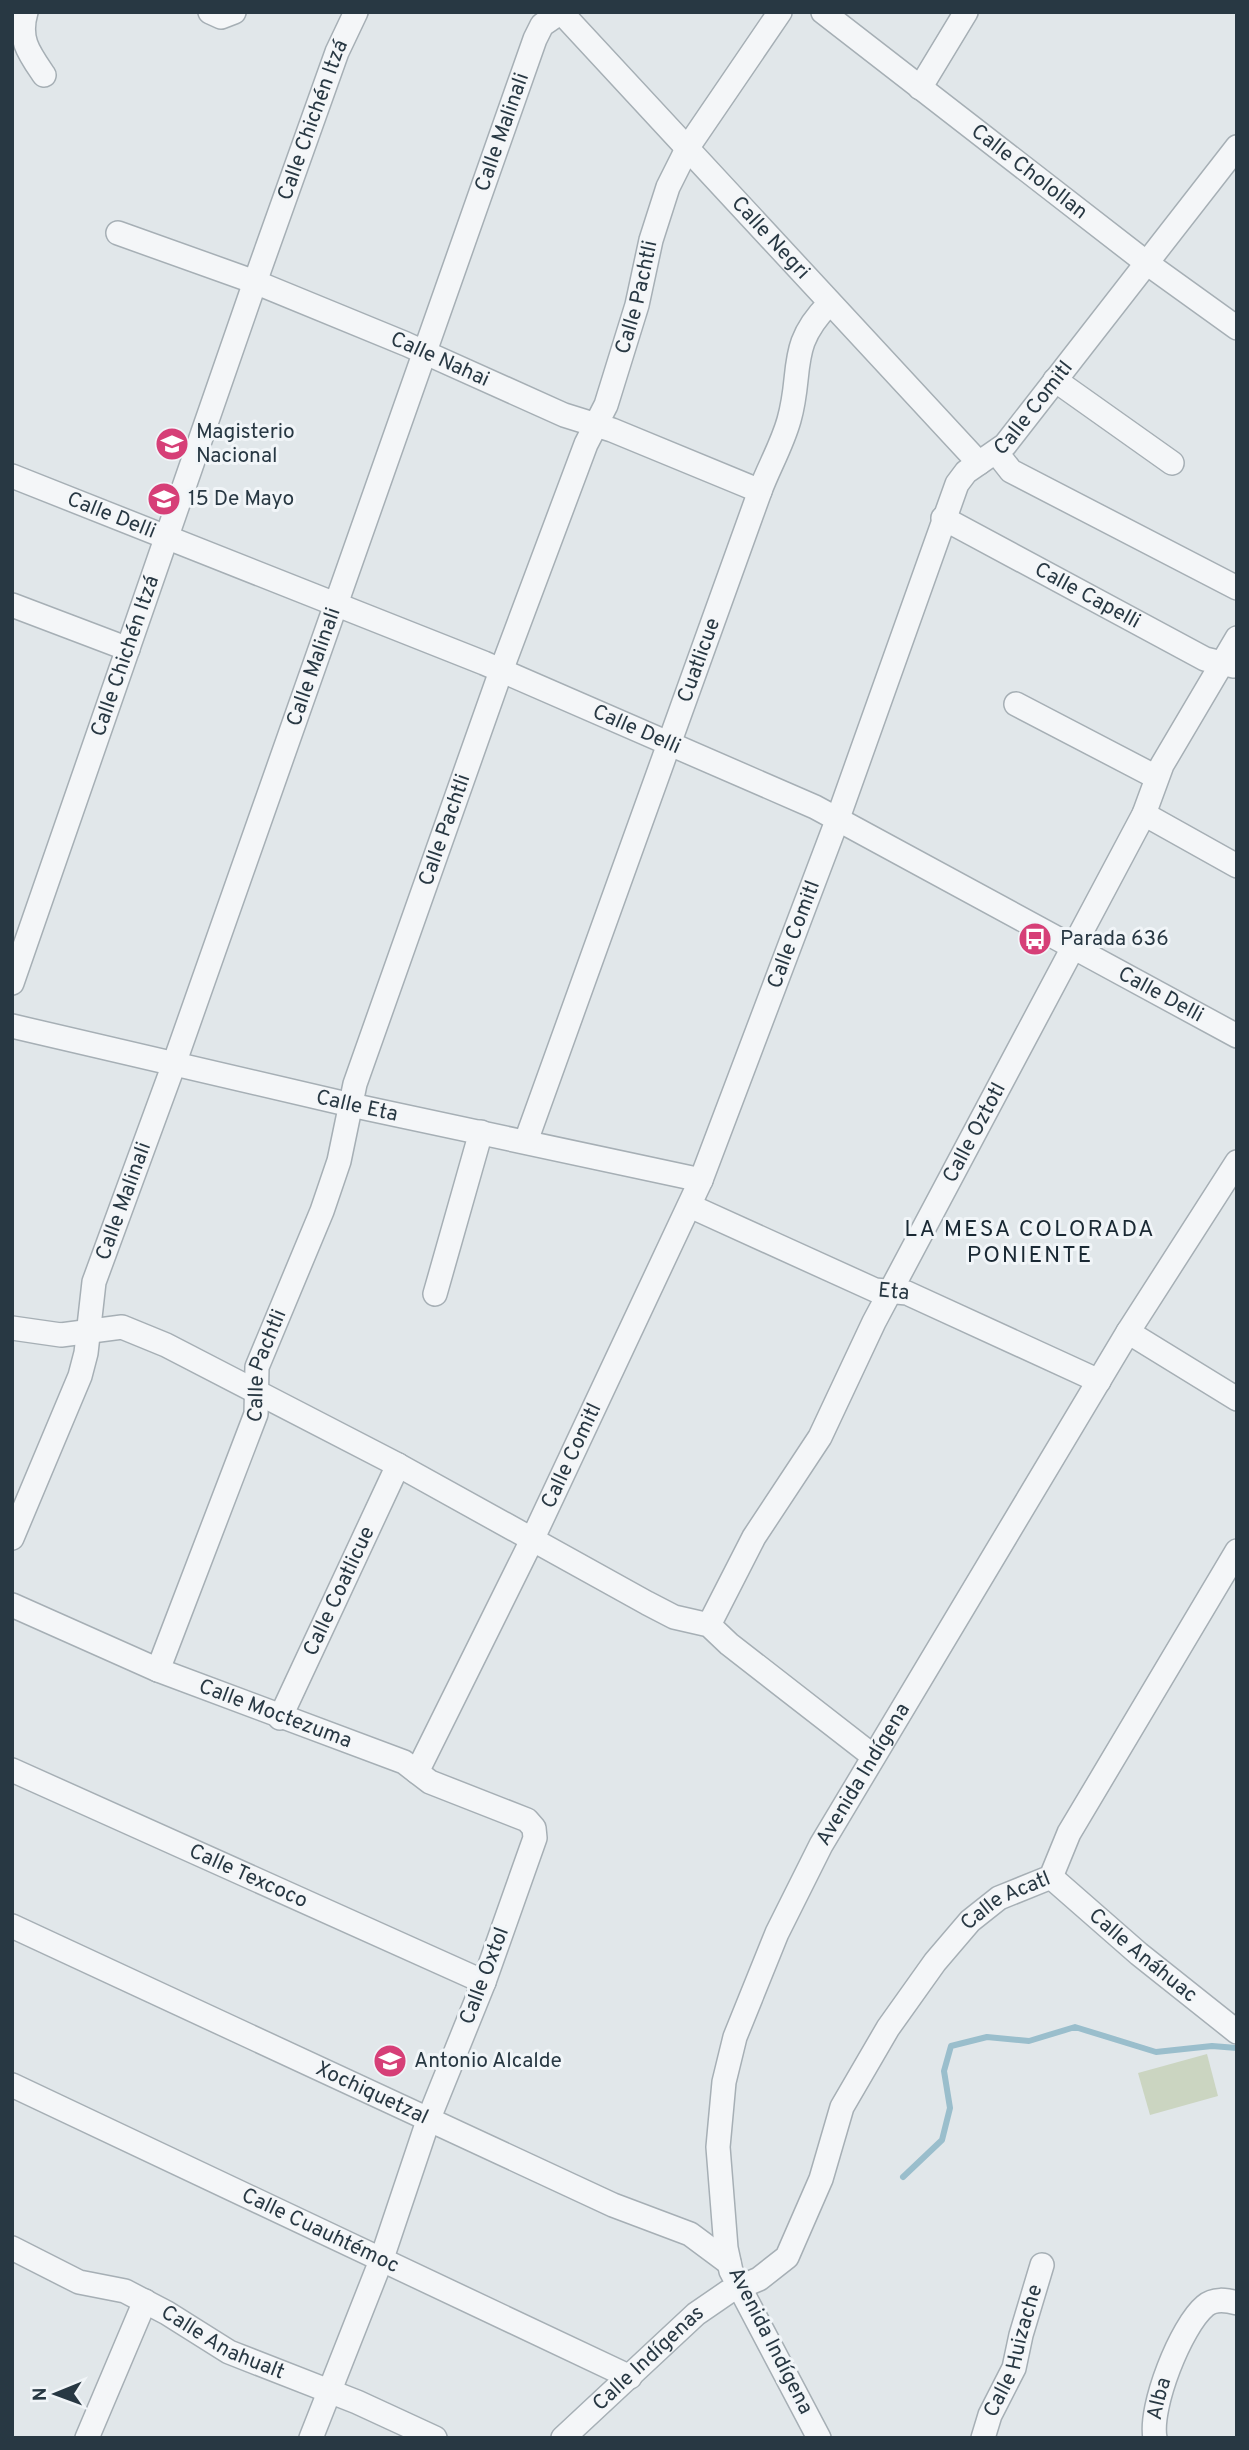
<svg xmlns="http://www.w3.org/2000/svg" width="1249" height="2450" viewBox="0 0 1249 2450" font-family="Overpass,sans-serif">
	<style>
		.green { fill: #cbd5c1 }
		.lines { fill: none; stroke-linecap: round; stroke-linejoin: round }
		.stream { stroke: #9abecc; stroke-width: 6 }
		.minor-casing { stroke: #a6afb5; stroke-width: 26 }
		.minor { stroke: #f4f6f8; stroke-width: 23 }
		.labels { text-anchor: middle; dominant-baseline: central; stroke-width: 6; stroke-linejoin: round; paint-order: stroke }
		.street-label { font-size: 21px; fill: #283843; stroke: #f1f5f8 }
		.poi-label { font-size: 21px; fill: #283843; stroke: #f1f5f8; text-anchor: start }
		.neighbourhood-label { font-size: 23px; letter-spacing: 2px; fill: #1a2934; stroke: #f1f5f8 }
	</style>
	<rect width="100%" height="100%" fill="#e1e7ea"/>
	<path class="green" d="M1207 2054 1218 2096 1150 2115 1138 2073Z"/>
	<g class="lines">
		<path class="stream" d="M903 2177 942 2140 950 2108 944 2071 951 2046 987 2037 1029 2041 1075 2027 1156 2052 1212 2046 1237 2048"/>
		<defs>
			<g id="minor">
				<path d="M26 12C18 39 29 53 44 75"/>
				<path d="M210 12 221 17 234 12"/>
				<path id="s1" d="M561 12 979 463"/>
				<path id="s2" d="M823 12 1148 264 1237 328"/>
				<path d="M920 88 966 12"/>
				<path id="s3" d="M118 233 255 282 406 344 564 415 612 430 760 491"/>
				<path d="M1055 380 1172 463"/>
				<path d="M996 452 1011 471 1237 588"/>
				<path id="s4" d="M12 476 484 663 815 807 1237 1036"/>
				<path id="s5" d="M943 518 1205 659 1234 666"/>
				<path d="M12 605 128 649"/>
				<path d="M1016 704 1156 777"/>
				<path d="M1144 814 1237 866"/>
				<path id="s6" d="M12 983 255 282 337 52 356 12"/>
				<path id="s7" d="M12 1026 351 1105 701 1180"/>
				<path id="s8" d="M526 1141 760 491C769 467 782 445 789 420 803 371 787 346 829 304"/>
				<path id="s9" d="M690 1206 875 1290 907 1293 1099 1381"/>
				<path d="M435 1294 481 1132"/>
				<path d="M12 1328 61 1335 122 1327 166 1345 398 1465 647 1603 674 1617 709 1625 729 1644 873 1756"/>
				<path d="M1128 1332 1237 1399"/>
				<path id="s10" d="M12 1538 80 1376 86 1353 94 1282 174 1064 535 39 542 25 561 12"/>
				<path id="s11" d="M12 1605 158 1670 404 1762 430 1782 527 1820 534 1828 535 1838 484 1982 429 2118 382 2258 311 2438"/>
				<path id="s12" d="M709 1625 754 1537 820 1437 874 1322 1144 814 1162 765 1237 638"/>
				<path id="s13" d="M158 1670 256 1414 257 1367 322 1211 339 1161 355 1084 501 671 586 444 606 405 637 305 651 240 668 187 688 147 780 12"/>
				<path id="s14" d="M280 1718 398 1465"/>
				<path id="s15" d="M12 1770 484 1982"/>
				<path id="s16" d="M417 1772 532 1540 701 1180 838 818 957 484 966 472 1005 445 1237 147"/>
				<path id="s17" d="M1051 1877 1139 1954 1237 2032"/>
				<path id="s18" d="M12 1926 613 2205 690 2234 729 2263"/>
				<path id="s19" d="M12 2085 630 2377"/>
				<path id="s20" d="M12 2248 79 2282 125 2291 167 2313 229 2352 357 2402 435 2438"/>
				<path d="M87 2438 145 2301"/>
				<path id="s21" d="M563 2438 696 2314 728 2292 759 2279 787 2257 821 2179 842 2107 888 2028 935 1962 970 1921 999 1898 1051 1877 1069 1833 1237 1551"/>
				<path id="s22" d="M819 2438 731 2271 726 2248 718 2147 724 2082 735 2037 777 1933 821 1845 1128 1332 1237 1162"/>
				<path id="s23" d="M983 2438 990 2415 1014 2368 1021 2335 1042 2265"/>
				<path id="s24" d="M1155 2438C1149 2407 1181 2326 1205 2306 1214 2298 1226 2300 1237 2303"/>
			</g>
		</defs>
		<use href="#minor" class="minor-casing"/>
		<use href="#minor" class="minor"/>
	</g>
	<defs>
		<symbol id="school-disc" viewBox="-11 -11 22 22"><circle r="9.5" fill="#d63f77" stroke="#f1f5f8"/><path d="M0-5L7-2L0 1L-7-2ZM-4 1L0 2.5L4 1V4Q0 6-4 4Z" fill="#fff"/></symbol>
		<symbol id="bus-disc" viewBox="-11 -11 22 22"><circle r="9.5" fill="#d63f77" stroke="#f1f5f8"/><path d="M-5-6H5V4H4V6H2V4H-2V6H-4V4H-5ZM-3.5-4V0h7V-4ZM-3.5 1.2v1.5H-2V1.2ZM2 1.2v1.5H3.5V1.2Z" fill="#fff"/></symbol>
	</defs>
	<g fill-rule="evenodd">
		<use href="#school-disc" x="153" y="425" width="38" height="38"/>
		<use href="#school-disc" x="145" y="480" width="38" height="38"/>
		<use href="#bus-disc" x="1016" y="920" width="38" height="38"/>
		<use href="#school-disc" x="371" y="2042" width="38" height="38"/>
	</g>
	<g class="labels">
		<g class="street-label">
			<text stroke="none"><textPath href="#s6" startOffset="914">Calle Chichén Itzá</textPath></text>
			<text stroke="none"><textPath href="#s10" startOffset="1491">Calle Malinali</textPath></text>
			<text stroke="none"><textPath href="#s2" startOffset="261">Calle Cholollan</textPath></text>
			<text stroke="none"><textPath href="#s1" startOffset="308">Calle Negri</textPath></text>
			<text stroke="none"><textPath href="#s13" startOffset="1458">Calle Pachtli</textPath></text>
			<text stroke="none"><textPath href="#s3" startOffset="346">Calle Nahai</textPath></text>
			<text stroke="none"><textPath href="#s16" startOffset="1507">Calle Comitl</textPath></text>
			<text stroke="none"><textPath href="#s4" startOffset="107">Calle Delli</textPath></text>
			<text stroke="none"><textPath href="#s5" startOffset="164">Calle Capelli</textPath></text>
			<text stroke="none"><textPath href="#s6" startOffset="346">Calle Chichén Itzá</textPath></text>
			<text stroke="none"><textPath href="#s8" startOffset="511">Cuatlicue</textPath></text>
			<text stroke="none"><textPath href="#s10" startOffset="924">Calle Malinali</textPath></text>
			<text stroke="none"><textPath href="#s4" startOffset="674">Calle Delli</textPath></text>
			<text stroke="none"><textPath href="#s13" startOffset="891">Calle Pachtli</textPath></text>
			<text stroke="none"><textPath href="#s16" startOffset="919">Calle Comitl</textPath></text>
			<text stroke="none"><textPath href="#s4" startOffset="1262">Calle Delli</textPath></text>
			<text stroke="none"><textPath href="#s7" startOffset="354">Calle Eta</textPath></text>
			<text stroke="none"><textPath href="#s12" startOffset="560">Calle Oztotl</textPath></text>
			<text stroke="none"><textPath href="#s10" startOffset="357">Calle Malinali</textPath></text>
			<text stroke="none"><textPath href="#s9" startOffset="222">Eta</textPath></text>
			<text stroke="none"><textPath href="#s13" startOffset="324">Calle Pachtli</textPath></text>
			<text stroke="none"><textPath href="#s16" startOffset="352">Calle Comitl</textPath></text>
			<text stroke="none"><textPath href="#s14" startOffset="140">Calle Coatlicue</textPath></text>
			<text stroke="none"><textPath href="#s11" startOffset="285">Calle Moctezuma</textPath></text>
			<text stroke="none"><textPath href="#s22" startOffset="718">Avenida Indígena</textPath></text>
			<text stroke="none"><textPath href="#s15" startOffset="259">Calle Texcoco</textPath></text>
			<text stroke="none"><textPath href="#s21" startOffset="718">Calle Acatl</textPath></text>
			<text stroke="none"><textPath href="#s17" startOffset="121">Calle Anáhuac</textPath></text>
			<text transform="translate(485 1976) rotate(-69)">Calle Oxtol</text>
			<text stroke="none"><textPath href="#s18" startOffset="397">Xochiquetzal</textPath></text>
			<text stroke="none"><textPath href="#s19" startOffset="341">Calle Cuauhtémoc</textPath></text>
			<text transform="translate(770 2341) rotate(63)">Avenida Indígena</text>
			<text stroke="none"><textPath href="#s20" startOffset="233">Calle Anahualt</textPath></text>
			<text stroke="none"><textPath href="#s23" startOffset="93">Calle Huizache</textPath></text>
			<text stroke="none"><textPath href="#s21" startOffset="117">Calle Indígenas</textPath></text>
			<text stroke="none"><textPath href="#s24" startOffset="40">Alba</textPath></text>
		</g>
		<g class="poi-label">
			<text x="196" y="432">Magisterio<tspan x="196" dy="24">Nacional</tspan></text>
			<text x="188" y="499">15 De Mayo</text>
			<text x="1060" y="939">Parada 636</text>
			<text x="414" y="2061">Antonio Alcalde</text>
		</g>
		<g class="neighbourhood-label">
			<text x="1030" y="1230">LA MESA COLORADA<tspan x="1030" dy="26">PONIENTE</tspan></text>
		</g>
	</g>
	<rect width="1249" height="2450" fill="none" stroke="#283843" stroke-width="28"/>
	<g transform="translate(56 2394) rotate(269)" stroke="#f1f5f8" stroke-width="5" paint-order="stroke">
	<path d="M0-5L12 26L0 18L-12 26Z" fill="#283843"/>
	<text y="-10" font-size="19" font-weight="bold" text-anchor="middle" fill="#283843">N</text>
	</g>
</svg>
